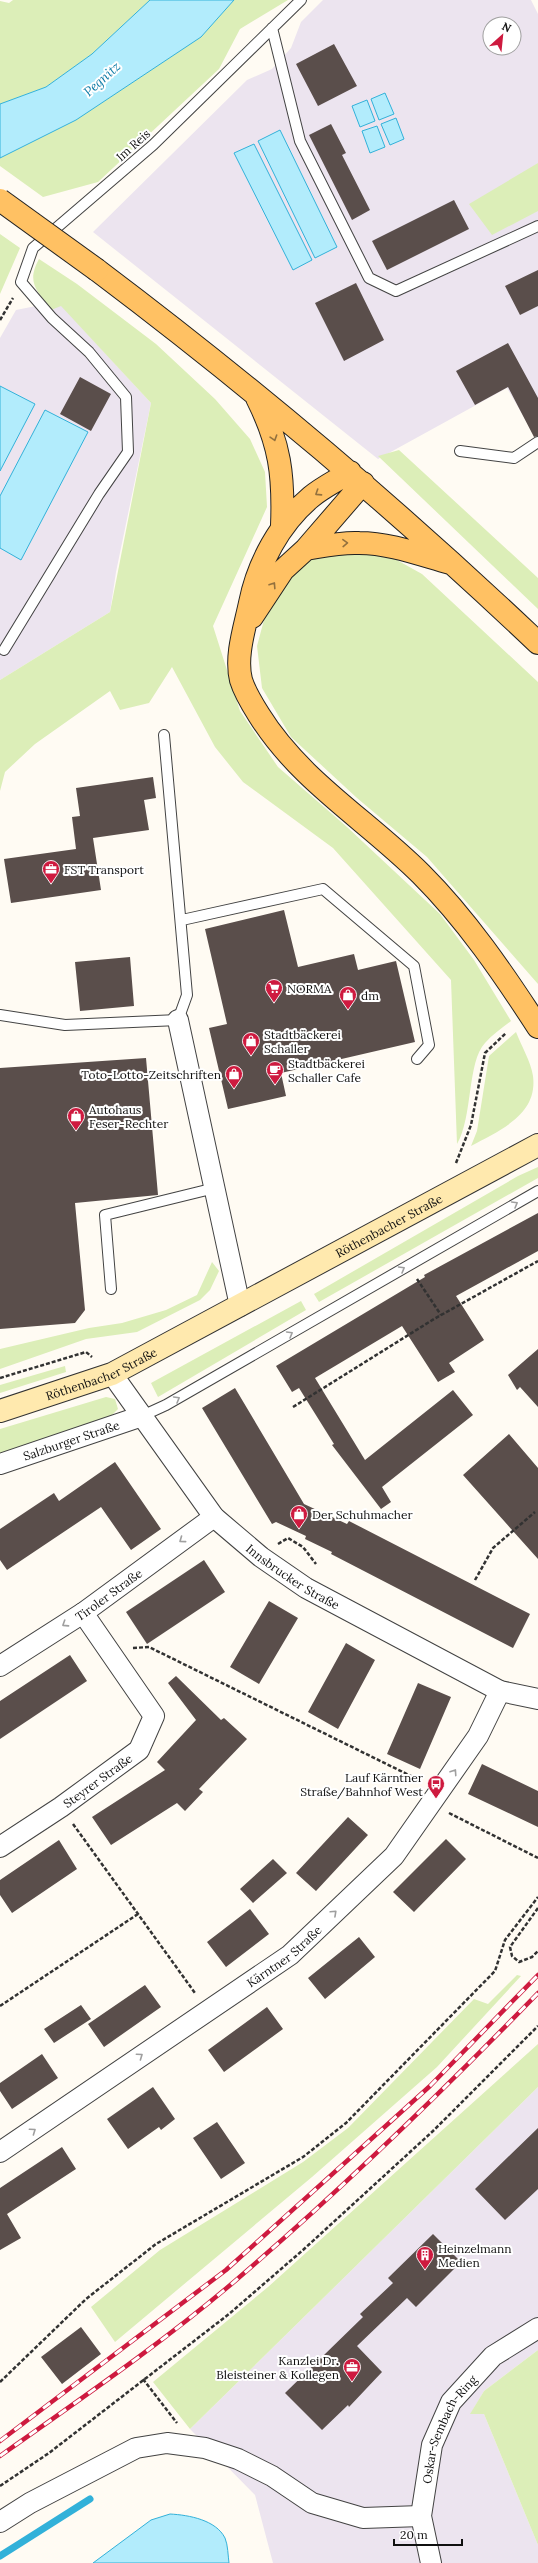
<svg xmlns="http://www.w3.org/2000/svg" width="538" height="2563" viewBox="0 0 538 2563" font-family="Lora,serif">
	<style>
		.industrial { fill: #ece4ef; fill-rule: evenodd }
		.green { fill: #dceeb8 }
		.water { fill: #b2ecfc; stroke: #32b1d9 }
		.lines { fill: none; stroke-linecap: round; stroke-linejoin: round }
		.stream { stroke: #32b1d9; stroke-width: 7 }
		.building { fill: #5a4e4b }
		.lane-casing { stroke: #434343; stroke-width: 12 }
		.street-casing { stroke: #434343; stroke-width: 22 }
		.secondary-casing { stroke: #323232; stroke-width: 24 }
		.primary-casing { stroke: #212121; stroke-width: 24 }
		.path { stroke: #323232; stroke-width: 2.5; stroke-dasharray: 4 2; stroke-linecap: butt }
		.lane { stroke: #fff; stroke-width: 10 }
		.street { stroke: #fff; stroke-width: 20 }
		.secondary { stroke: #ffe9ae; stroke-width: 22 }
		.primary { stroke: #ffc163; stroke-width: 22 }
		.rail-casing { stroke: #ce1a3f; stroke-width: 4.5 }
		.rail { stroke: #fff; stroke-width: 3; stroke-dasharray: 9; stroke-linecap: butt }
		.primary-bridge-casing { stroke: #212121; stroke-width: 24; stroke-linecap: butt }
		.primary-bridge { stroke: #ffc163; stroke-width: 22 }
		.oneway { stroke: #93713e }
		.oneway2 { stroke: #9f9f9f }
		.labels { text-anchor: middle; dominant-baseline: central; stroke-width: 4; stroke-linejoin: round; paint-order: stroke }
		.street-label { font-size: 12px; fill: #101010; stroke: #fff }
		.poi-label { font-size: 12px; fill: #101010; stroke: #fff; text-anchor: start }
		.water-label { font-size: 13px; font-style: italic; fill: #0c7ba6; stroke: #fff }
	</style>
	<rect width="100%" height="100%" fill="#fffbf3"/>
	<path class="industrial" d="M323 0H531L538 14V421L529 426 507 388 378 459 93 232 247 80 272 69 291 48 301 22ZM490 24H514V48H490Z
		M61 305 151 403 116 572 110 612 0 680V338L16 310 36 306 43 313Z
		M538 2087V2350L484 2391 471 2413 484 2414 538 2545V2563H273L255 2495 190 2429Z"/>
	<path class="green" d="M13 0H150L92 54 46 87 0 104V1L9 3Z
		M234 0H288L240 29 219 69 98 182 43 197 0 166V158L76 120 201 37Z
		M538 163V211L492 235 469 204Z
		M0 234 20 248 0 294Z
		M39 259 77 284 156 344 215 399 250 439 265 472 267 507 213 626 240 711 278 767 347 827 440 914 474 960 511 1021C502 1028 492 1035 485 1043 467 1062 473 1117 457 1144L451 980 333 848 243 782 215 747 172 667 149 703 120 710 110 691 35 744 5 772 0 791V680L110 612 151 403 61 306 51 310C37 290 26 283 39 259Z
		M399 450 538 578V609L378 456Z
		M353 549 386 554 422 574 538 682V984L427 857 357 798 291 737 262 688 257 646 268 605 285 578 316 556Z
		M516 1032C521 1045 531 1062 533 1076 538 1115 500 1130 471 1146L477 1131 489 1056Z
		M538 1167V1178L319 1302 314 1294 518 1176Z
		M212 1262 219 1271 210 1290 200 1300 137 1332 86 1339 0 1369V1349L89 1328 122 1323 166 1310 197 1295Z
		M301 1301 306 1310 158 1397 151 1383Z
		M65 1366 66 1372 0 1393V1385Z
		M106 1397 115 1399 118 1409 112 1415 64 1434 0 1454V1429Z
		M517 1975 521 1976 437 2067 312 2177 115 2342 91 2307 160 2250 303 2162 348 2128 474 1999 488 2004Z
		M538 2044V2087L190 2429 153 2382 268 2287Z
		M538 2350V2545L484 2414H470L484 2391Z"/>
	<path class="water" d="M150 0H234L201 37 76 120 0 158V104L46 87 92 54Z
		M385 93 394 114 379 120 371 99Z
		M367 100 375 121 360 127 352 106Z
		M396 118 404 139 390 145 381 124Z
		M377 126 385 147 370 153 362 131Z
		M280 130 337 247 315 258 258 141Z
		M254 144 312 260 293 270 234 153Z
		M0 386 35 404 0 471Z
		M45 410 88 432 21 560 0 548V496Z
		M170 2514C189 2515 216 2520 225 2538 228 2545 228 2556 229 2563H93L151 2520Z"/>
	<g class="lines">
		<path class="stream" d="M0 2556 90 2499"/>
	</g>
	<path class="building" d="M334 44 357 86 318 106 296 64Z
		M331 124 346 153 342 155 370 210 352 220 309 135Z
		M454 200 469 229 387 270 372 241Z
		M538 270V306L520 315 505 286Z
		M356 283 384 340 344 361 315 303Z
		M508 343 538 398V436L534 437 508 387 475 405 456 371Z
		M80 377 111 394 91 431 60 414Z
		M153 777 156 798 144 800 149 830 93 838 101 890 11 903 4 859 76 849 72 817 80 816 76 788Z
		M284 910 298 967 354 954 358 970 396 961 415 1042 281 1073 286 1096 228 1109 209 1028 227 1024 205 929Z
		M130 957 134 1006 80 1011 75 962Z
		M146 1058 158 1195 75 1203 85 1310 75 1323 0 1329V1068Z
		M538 1213V1251L456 1296 484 1340 449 1363 455 1372 438 1382 402 1326 315 1378 365 1460 453 1390 473 1415 382 1487 391 1502 381 1509 332 1445 334 1444 299 1388 292 1392 276 1366 425 1277 424 1275Z
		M538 1349V1407L520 1387 517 1390 508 1375Z
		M235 1388 304 1504 347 1524 349 1521 530 1614 513 1648 331 1554 332 1552 305 1539 306 1536 276 1522 272 1524 202 1408Z
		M509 1434 538 1468V1559L463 1475Z
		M115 1462 161 1529 131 1550 101 1507 7 1570 0 1560V1529L54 1493 59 1501Z
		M204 1560 225 1592 147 1644 126 1612Z
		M269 1601 298 1618 259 1684 230 1667Z
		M346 1643 375 1660 338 1729 308 1712Z
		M70 1655 87 1681 0 1739V1701Z
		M176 1676 221 1720 224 1718 247 1739 199 1789 203 1792 185 1811 177 1803 111 1845 92 1817 165 1770 157 1762 196 1720 168 1683Z
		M418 1683 451 1697 420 1769 387 1754Z
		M482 1764 538 1791V1827L468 1794Z
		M348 1817 368 1835 316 1891 296 1873Z
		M446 1839 466 1859 414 1912 393 1892Z
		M59 1840 77 1869 12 1913 0 1895V1880Z
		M273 1859 287 1873 253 1903 240 1889Z
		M250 1909 269 1934 226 1967 207 1942Z
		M359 1937 375 1957 325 1999 308 1978Z
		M145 1985 161 2007 104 2047 88 2024Z
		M81 2005 91 2019 54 2043 44 2029Z
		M267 2007 283 2029 224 2072 208 2050Z
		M42 2054 58 2078 12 2109 0 2091V2083Z
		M153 2087 175 2119 161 2130 159 2127 128 2149 107 2119Z
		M217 2122 245 2163 221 2179 193 2138Z
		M538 2128V2189L505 2220 475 2189Z
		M62 2147 76 2169 7 2214 21 2238 0 2250V2188Z
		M433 2234 461 2262 416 2307 407 2298 357 2346 382 2372 349 2407 348 2405 322 2430 285 2393 363 2317 360 2314 393 2283 388 2278Z
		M81 2327 101 2354 62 2384 41 2357Z"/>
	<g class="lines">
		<defs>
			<path id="lane" d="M272 28 300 141 369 278 396 291 538 226
				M460 451 514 458 538 442
				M4 650 99 494 128 452 126 397 89 352 52 318 21 282 33 248 153 145 301 0
				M182 920 323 889 414 966 429 1045 417 1059
				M0 1015 65 1025 178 1020 187 995 164 735
				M111 1289 105 1215 215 1188
				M142 1416 166 1405 538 1191"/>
			<g id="street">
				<path d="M178 1020 240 1306"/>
				<path id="s1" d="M112 1374 214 1517 261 1557 306 1588 500 1691 538 1699"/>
				<path id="s2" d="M0 1464 142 1416"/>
				<path id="s3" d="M0 1666 83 1613 214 1517"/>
				<path id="s4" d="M0 1847 61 1807 139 1750 154 1716 83 1613"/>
				<path id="s5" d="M0 2152 290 1955 394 1856 478 1736 500 1691"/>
				<path d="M0 2522 30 2503 136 2448 167 2443 205 2448 238 2459 272 2476 312 2503 363 2518 421 2516"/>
				<path id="s6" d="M431 2563 421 2516 432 2445 451 2402 493 2356 538 2328"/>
			</g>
			<g id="secondary">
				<path id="s7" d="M0 1411 112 1374 538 1145"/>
			</g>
			<path id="primary" d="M97 270C251 386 398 510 538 643
				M257 398C280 444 284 475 282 526
				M350 472C338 480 323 487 311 497 280 523 258 563 250 603 245 627 235 656 241 680 245 693 252 704 259 715 300 781 367 820 421 874 466 919 503 973 538 1027
				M306 549C324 546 341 542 359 543 390 543 421 555 450 563
				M252 617 283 570 306 549 363 483"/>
		</defs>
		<use href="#lane" class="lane-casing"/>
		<use href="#street" class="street-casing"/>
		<use href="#secondary" class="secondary-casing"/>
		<use href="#primary" class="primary-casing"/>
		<path class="path" d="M0 320 13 298
			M456 1163 471 1125 485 1053 506 1033
			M417 1279 441 1315
			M0 1378 86 1352 92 1357
			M293 1407 434 1319 538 1261
			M278 1544 288 1538 303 1547 316 1564
			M475 1580 493 1548 535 1512
			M133 1648 149 1647 421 1781
			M449 1813 538 1858
			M73 1824 195 1993
			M538 1908 510 1947 512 1956 519 1962 532 1957 538 1951
			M0 2006 138 1914
			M143 2379 177 2423
			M0 2382 86 2299 156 2244 303 2157 346 2123 495 1971 505 1940 538 1897
			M0 2486 49 2453 229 2314 303 2250 433 2131 538 2026"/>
		<use href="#lane" class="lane"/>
		<use href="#street" class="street"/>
		<use href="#secondary" class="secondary"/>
		<use href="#primary" class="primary"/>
		<defs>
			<path id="rail" d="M0 2441 226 2270 430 2086 538 1975
				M0 2456C79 2400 161 2344 235 2281 341 2190 441 2093 538 1993"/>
		</defs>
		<use href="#rail" class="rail-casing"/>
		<use href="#rail" class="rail"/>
		<defs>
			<path id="primary-bridge" d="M0 200 97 270"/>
		</defs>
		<use href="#primary-bridge" class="primary-bridge-casing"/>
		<use href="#primary-bridge" class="primary-bridge"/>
	</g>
	<defs><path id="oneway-chevron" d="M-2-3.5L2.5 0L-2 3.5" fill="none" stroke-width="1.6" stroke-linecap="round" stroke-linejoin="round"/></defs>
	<g class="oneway">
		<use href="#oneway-chevron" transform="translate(274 438) rotate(72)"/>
		<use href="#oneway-chevron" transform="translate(318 493) rotate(147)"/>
		<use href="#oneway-chevron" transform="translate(345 543) rotate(-2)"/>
		<use href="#oneway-chevron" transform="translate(273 585) rotate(-57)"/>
	</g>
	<g class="oneway2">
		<use href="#oneway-chevron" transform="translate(515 1204) rotate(-30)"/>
		<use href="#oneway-chevron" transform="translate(402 1269) rotate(-30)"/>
		<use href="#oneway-chevron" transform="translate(290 1334) rotate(-30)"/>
		<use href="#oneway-chevron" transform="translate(177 1399) rotate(-30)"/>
		<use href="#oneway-chevron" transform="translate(182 1540) rotate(144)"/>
		<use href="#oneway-chevron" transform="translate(65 1624) rotate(147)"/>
		<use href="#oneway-chevron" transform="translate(454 1772) rotate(-56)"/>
		<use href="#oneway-chevron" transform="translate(334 1913) rotate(-43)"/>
		<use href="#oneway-chevron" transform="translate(140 2056) rotate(-35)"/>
		<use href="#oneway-chevron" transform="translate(33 2131) rotate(-35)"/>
	</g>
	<defs>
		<symbol id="office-pin" viewBox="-11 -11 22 30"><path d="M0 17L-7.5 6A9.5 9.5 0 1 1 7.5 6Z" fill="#ce1a3f" stroke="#fff"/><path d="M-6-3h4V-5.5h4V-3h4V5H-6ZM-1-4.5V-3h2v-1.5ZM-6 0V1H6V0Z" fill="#fff"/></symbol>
		<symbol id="supermarket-pin" viewBox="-11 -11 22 30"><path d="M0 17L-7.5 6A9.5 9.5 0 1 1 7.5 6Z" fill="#ce1a3f" stroke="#fff"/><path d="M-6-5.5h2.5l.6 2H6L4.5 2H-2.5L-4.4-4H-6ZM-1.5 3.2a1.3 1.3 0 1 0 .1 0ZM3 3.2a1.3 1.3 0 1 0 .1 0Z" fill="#fff"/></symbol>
		<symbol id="shop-pin" viewBox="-11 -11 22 30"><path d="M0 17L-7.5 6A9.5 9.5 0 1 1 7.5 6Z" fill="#ce1a3f" stroke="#fff"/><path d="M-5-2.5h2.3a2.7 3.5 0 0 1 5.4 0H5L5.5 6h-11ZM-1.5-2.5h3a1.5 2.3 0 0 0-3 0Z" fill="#fff"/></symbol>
		<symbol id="cafe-pin" viewBox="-11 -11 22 30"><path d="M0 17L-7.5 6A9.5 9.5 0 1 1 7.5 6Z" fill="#ce1a3f" stroke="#fff"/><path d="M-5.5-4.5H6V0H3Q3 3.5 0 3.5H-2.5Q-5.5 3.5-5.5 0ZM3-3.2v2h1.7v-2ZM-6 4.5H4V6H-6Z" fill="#fff"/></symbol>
		<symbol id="bus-pin" viewBox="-11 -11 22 30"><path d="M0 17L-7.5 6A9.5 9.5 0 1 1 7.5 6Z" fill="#ce1a3f" stroke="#fff"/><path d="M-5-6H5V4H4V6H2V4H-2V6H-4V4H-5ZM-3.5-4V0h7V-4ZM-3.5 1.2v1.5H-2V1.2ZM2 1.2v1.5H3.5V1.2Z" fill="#fff"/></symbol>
		<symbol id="building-pin" viewBox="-11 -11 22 30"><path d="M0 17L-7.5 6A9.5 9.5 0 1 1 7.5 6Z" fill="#ce1a3f" stroke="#fff"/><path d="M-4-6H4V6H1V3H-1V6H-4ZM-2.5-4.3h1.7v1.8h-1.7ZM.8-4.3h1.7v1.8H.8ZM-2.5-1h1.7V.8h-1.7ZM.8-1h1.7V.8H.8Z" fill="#fff"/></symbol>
	</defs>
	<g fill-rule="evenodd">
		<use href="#office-pin" x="41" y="859" width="20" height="27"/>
		<use href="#supermarket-pin" x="264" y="978" width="20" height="27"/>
		<use href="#shop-pin" x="338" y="985" width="20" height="27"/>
		<use href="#shop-pin" x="241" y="1031" width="20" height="27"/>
		<use href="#cafe-pin" x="265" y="1060" width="20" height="27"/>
		<use href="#shop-pin" x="224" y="1064" width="20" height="27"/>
		<use href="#shop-pin" x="66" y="1106" width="20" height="27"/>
		<use href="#shop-pin" x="289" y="1504" width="20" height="27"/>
		<use href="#bus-pin" x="426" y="1774" width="20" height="27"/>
		<use href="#building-pin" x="415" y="2245" width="20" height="27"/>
		<use href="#office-pin" x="342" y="2357" width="20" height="27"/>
	</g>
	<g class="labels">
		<g class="street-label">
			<text transform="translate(133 145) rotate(-42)">Im Reis</text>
			<text stroke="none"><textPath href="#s7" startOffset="432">Röthenbacher Straße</textPath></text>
			<text stroke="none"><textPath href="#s7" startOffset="108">Röthenbacher Straße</textPath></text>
			<text stroke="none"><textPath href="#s2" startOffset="75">Salzburger Straße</textPath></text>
			<text stroke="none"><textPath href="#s1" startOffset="275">Innsbrucker Straße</textPath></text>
			<text stroke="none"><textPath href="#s3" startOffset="130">Tiroler Straße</textPath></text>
			<text stroke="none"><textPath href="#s4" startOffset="118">Steyrer Straße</textPath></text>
			<text stroke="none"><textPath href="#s5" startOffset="345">Kärntner Straße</textPath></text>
			<text stroke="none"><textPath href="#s6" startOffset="141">Oskar-Sembach-Ring</textPath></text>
		</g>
		<g class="poi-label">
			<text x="64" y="869">FST Transport</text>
			<text x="287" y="988">NORMA</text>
			<text x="361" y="995">dm</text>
			<text x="264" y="1034">Stadtbäckerei<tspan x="264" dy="14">Schaller</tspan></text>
			<text x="288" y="1063">Stadtbäckerei<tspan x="288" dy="14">Schaller Cafe</tspan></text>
			<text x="221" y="1074" text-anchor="end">Toto-Lotto-Zeitschriften</text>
			<text x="89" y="1109">Autohaus<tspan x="89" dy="14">Feser-Rechter</tspan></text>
			<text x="312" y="1514">Der Schuhmacher</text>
			<text x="423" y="1777" text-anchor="end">Lauf Kärntner<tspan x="423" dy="14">Straße/Bahnhof West</tspan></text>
			<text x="438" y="2248">Heinzelmann<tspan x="438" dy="14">Medien</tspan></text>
			<text x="339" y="2360" text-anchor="end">Kanzlei Dr.<tspan x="339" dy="14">Bleisteiner &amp; Kollegen</tspan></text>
		</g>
		<g class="water-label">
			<text transform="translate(102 79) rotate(-42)">Pegnitz</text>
		</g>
	</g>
	<g transform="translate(502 36) rotate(27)"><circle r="19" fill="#ffffff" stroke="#9f9f9f"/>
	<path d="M0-3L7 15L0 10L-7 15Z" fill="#ce1a3f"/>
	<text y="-6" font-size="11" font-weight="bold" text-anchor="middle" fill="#101010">N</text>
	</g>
	<path d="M394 2539v6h68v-6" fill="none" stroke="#101010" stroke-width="2"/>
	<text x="400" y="2539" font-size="12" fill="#101010" stroke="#ffffff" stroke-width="3" paint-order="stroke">20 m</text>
</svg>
